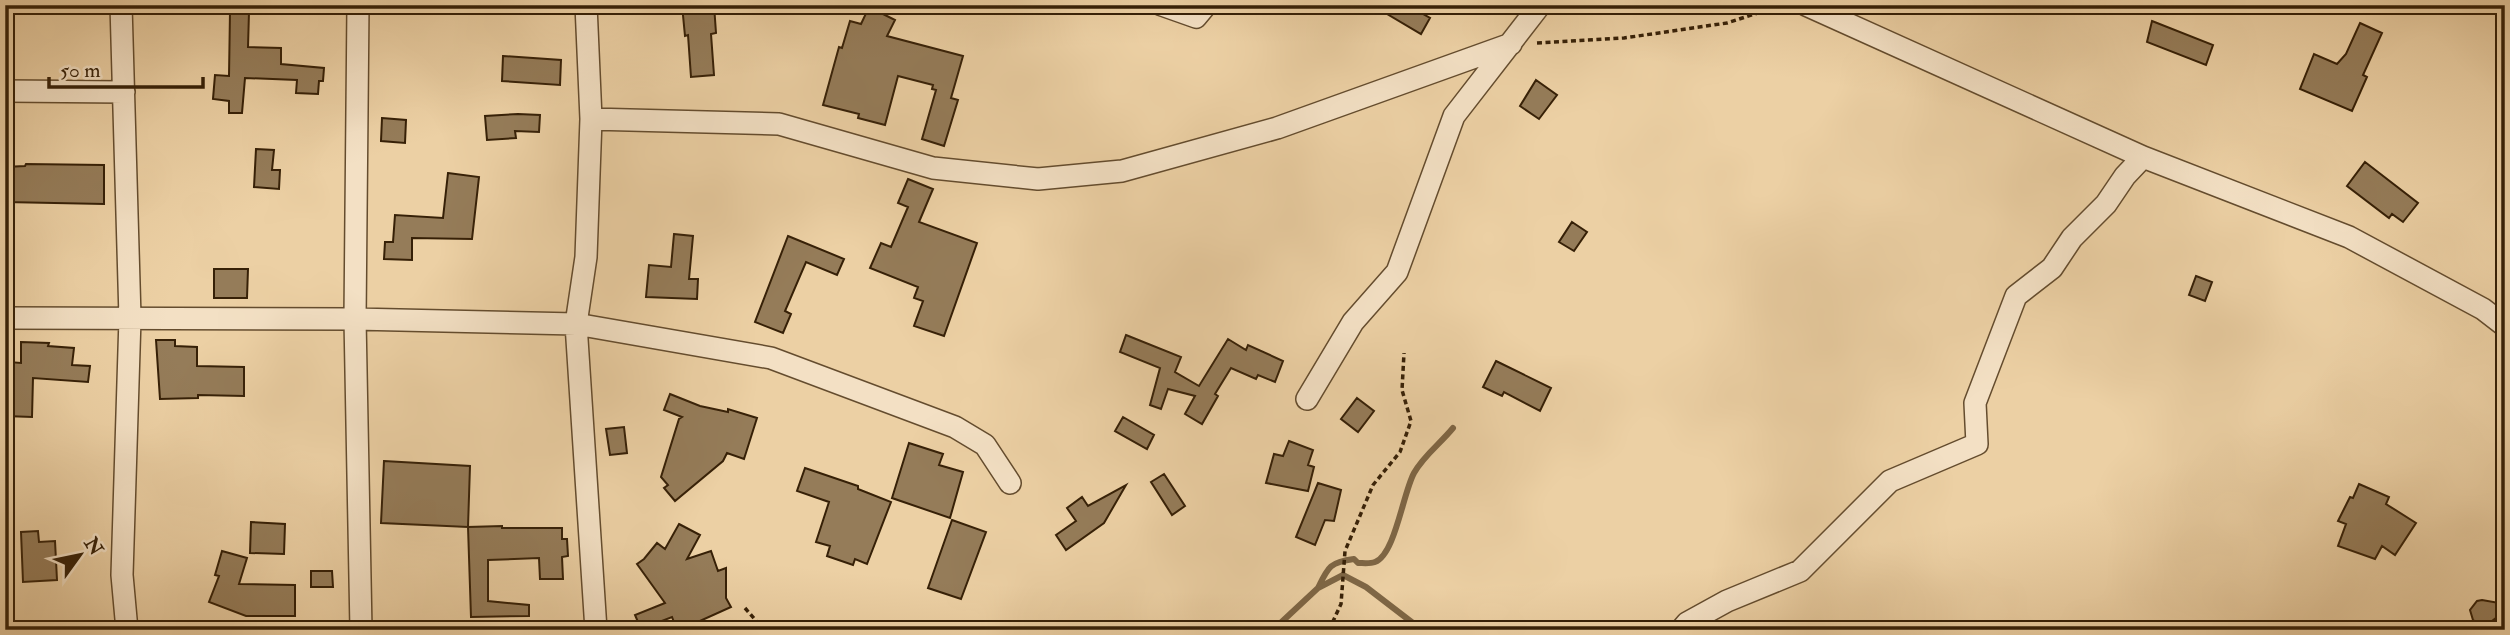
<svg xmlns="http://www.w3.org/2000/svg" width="2510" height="635" viewBox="0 0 2510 635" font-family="'IM FELL Double Pica',serif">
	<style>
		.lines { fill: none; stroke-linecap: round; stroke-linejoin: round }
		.stream { stroke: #7e6645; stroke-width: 6 }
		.building { fill: #957c59; stroke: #362007; stroke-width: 2 }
		.minor-casing { stroke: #644c2e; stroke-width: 24 }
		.path { stroke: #362007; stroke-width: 3.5; stroke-dasharray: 5 3.5; stroke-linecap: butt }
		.minor { stroke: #f3e0c4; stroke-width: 21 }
	</style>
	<rect width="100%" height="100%" fill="#ecd0a4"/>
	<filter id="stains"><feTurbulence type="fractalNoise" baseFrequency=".00286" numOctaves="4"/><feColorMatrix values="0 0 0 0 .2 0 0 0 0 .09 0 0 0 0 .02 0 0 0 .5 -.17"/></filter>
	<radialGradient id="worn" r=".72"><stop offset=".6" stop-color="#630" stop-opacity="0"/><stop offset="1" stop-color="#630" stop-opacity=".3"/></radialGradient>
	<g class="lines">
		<path class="stream" d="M1318 588C1328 567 1330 562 1354 559L1358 563C1363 563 1370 564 1375 562 1395 555 1403 493 1414 473 1424 455 1440 444 1453 428
			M1273 630 1318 588 1343 575 1366 587 1422 630"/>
	</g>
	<path class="building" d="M682 5H714L716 33 711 34 714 75 691 77 688 35 685 36Z
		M1372 5H1407L1430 18 1421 34Z
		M869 7 895 20 887 36 963 56 951 98 958 100 944 146 922 139 936 90 932 89 933 85 898 76 885 125 858 118 859 114 823 105 839 47 842 48 850 21 861 24Z
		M230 12H249L248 47 281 48V64L324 68 323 81H319L318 94 296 93 297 80 245 78 242 113H229V101L213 99 215 75 229 76Z
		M2152 21 2213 45 2206 65 2147 42Z
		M2360 23 2382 33 2363 75 2367 77 2352 111 2300 89 2314 54 2337 64 2346 54Z
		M503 56 561 60 560 85 502 81Z
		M1536 80 1557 95 1539 119 1520 106Z
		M518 114 540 115 539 132 515 131 516 138 487 140 485 116Z
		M382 118 406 120 405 143 381 141Z
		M256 149 274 150 272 170H280L279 189 254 187Z
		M2365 162 2418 203 2403 222 2392 214 2389 218 2347 186Z
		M26 164 104 165V204L5 202V167L25 166Z
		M448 173 479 177 472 239 412 238V260L384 259 385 242H393L395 215 443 218Z
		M908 179 933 189 919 222 977 243 944 336 914 326 923 301 914 298 918 287 870 268 881 243 891 247 908 207 898 203Z
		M1572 222 1587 232 1574 251 1559 242Z
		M674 234 693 236 689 279H698L697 299 646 297 649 265 671 267Z
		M788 236 844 259 837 275 806 262 785 311 791 314 783 333 755 322Z
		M214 269H248L247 298H214Z
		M2196 276 2212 282 2205 301 2189 295Z
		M1126 335 1181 357 1175 372 1199 386 1228 339 1246 350 1248 345 1283 361 1275 382 1258 375 1256 379 1231 368 1215 394 1218 396 1202 424 1185 414 1195 396 1168 389 1161 409 1150 405 1160 368 1120 352Z
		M156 340H175V346L197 347V366L244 367V396L198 395V398L160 399Z
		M21 342 49 343 48 346 74 348 72 365 90 366 88 382 33 378 32 417 5 416V369H9V362L21 363Z
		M1496 361 1551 388 1540 411 1504 392 1502 396 1483 387Z
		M670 394 700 406 728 412V409L757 418 744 459 727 453 723 461 675 501 664 488 668 485 661 477 679 419 682 417 664 410Z
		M1357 398 1374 411 1358 432 1341 419Z
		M1123 417 1154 435 1147 449 1115 431Z
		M624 427 627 453 610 455 606 429Z
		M1289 441 1313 450 1308 465 1314 467 1308 491 1266 483 1274 454 1283 456Z
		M909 443 943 454 939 465 963 472 950 518 892 498Z
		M384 461 470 466 468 527 381 523Z
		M805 468 858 486V489L891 502 867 564 855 559 853 565 827 556 830 546 816 542 829 502 797 491Z
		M1164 474 1185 506 1172 515 1151 482Z
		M1318 483 1341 490 1334 521 1325 520 1315 545 1296 537Z
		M2359 484 2389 497 2386 504 2416 523 2395 555 2382 546 2375 559 2338 546 2346 524 2338 521 2350 497 2353 498Z
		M1126 485 1104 523 1066 550 1056 535 1076 521 1067 508 1082 497 1088 506Z
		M952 520 986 532 961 599 928 588Z
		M251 522 285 524 284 554 250 553Z
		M679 524 700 535 687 559 711 551 718 571 726 568V598L731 607 680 630H677L672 617 641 629 635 615 665 603 637 564 644 559 657 543 665 549Z
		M502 526V528H562V539H567L568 556 562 557 563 579H540L539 558 488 560V601L529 605V616L471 617 468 527Z
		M38 531 39 542 55 541 57 580 23 582 21 532Z
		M222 551 247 558 239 584 295 585V616H246L209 602 219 576 215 575Z
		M311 571H332L333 587H311Z
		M2482 600 2505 604V611L2488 624 2482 625 2473 620 2470 610 2477 601Z"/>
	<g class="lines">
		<defs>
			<path id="minor" d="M121 5 130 318 122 575 127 630
				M358 5 355 319 361 630
				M586 5 591 119 586 257 576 324 596 630
				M1162 5 1196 17 1206 5
				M1806 5 2143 157 2349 237 2483 309 2505 326
				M5 91 124 92
				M591 119 779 124 933 168 1038 179 1122 171 1277 128 1511 44
				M5 318 355 319 576 324 771 358 955 427 985 445 1010 483
				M1307 399 1353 322 1397 272 1454 116 1540 5
				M1681 630 1687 623 1727 601 1800 571 1890 481 1977 444 1975 403 2016 296 2052 268 2072 238 2106 204 2125 176 2143 157"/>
		</defs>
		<use href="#minor" class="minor-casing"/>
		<path class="path" d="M1537 43 1624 38 1727 23 1782 5
			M745 608 764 630
			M1329 630 1341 604 1345 551 1373 485 1400 452 1411 421 1402 390 1404 353"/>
		<use href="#minor" class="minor"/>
	</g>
	<rect width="2510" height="635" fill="none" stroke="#ecd0a4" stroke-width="28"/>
	<rect x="7" y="7" width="2496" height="621" fill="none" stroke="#362007" stroke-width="3.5"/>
	<rect x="14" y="14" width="2482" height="607" fill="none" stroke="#362007" stroke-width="2"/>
	<g transform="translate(80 555) rotate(57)" stroke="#f3e0c4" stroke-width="5" paint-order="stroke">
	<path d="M0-5L12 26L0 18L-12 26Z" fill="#362007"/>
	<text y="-10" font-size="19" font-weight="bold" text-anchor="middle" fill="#362007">N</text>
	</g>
	<path d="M49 77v10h154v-10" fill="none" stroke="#362007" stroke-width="3.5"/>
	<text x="60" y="77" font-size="21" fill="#362007" stroke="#f3e0c4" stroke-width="5" paint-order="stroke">50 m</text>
	<rect width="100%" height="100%" filter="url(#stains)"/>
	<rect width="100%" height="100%" fill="url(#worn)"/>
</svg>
